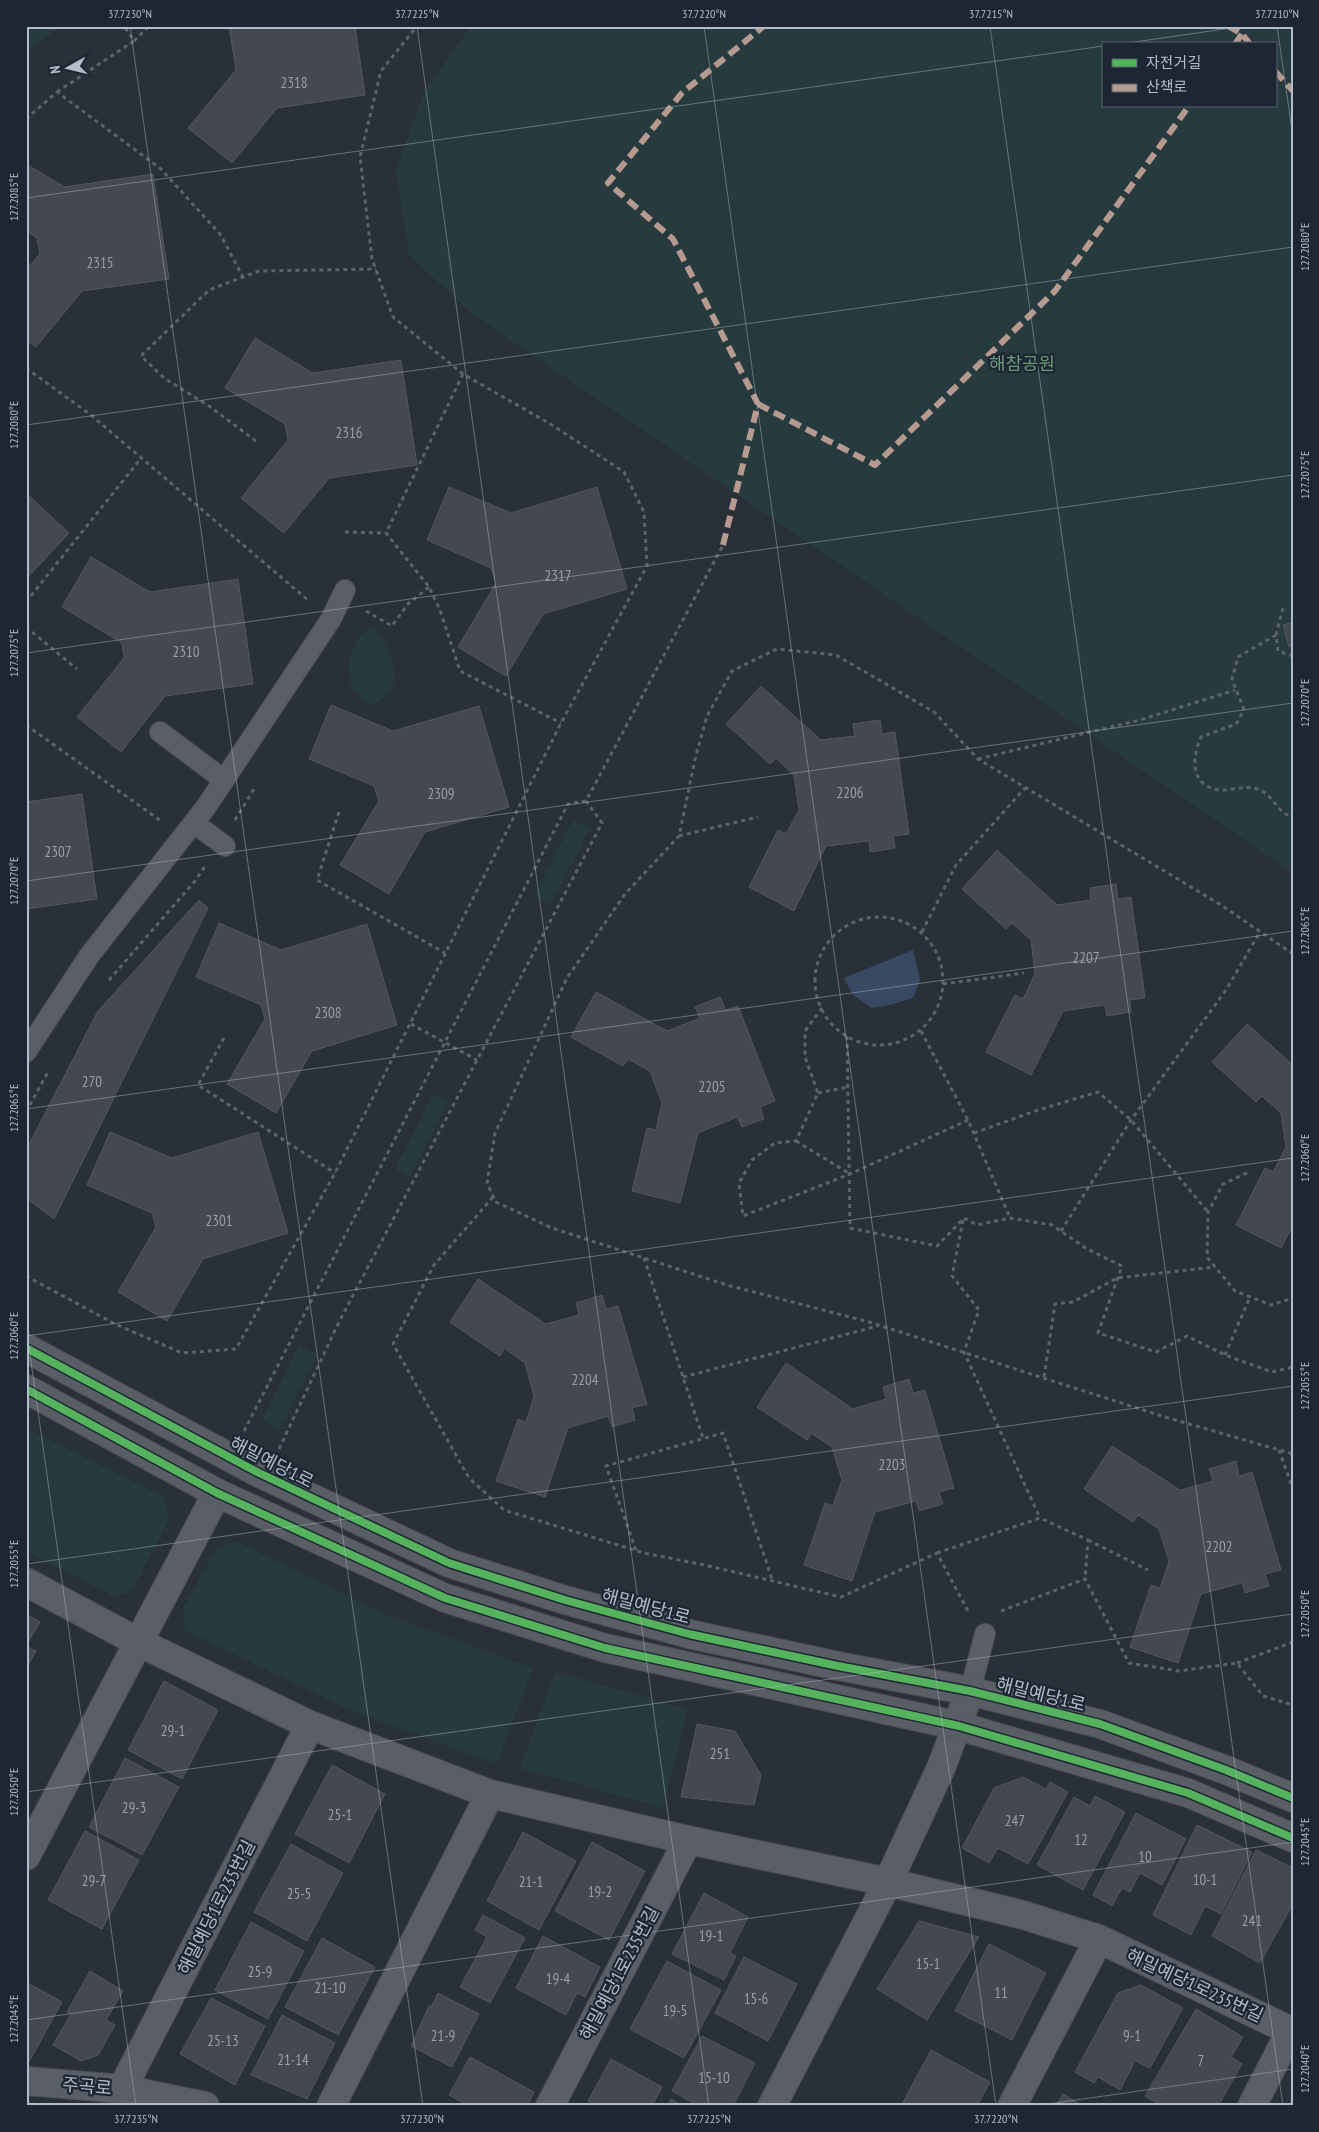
<svg xmlns="http://www.w3.org/2000/svg" width="1319" height="2132" viewBox="0 0 1319 2132" font-family="'PT Sans Narrow','Noto Sans KR',sans-serif">
	<style>
		.green { fill: #273a3e; fill-rule: evenodd }
		.water { fill: #384963 }
		.building { fill: #444950; stroke: #52575f }
		.lines { fill: none; stroke-linecap: round; stroke-linejoin: round }
		.lane-casing { stroke: #484c53; stroke-width: 22 }
		.street-casing { stroke: #484c53; stroke-width: 30 }
		.secondary-casing { stroke: #484c53; stroke-width: 30 }
		.path { stroke: #5d636a; stroke-width: 3; stroke-dasharray: 4 4; stroke-linecap: butt }
		.lane { stroke: #5a5e66; stroke-width: 20 }
		.street { stroke: #5a5e66; stroke-width: 28 }
		.secondary { stroke: #595d64; stroke-width: 28 }
		.quiet { stroke: #b69a8f; stroke-width: 6; stroke-dasharray: 12 6; stroke-linecap: butt }
		.cycleway-casing { stroke: #1d2633; stroke-width: 11 }
		.cycleway { stroke: #56b35d; stroke-width: 8 }
		.ticks { fill: none; stroke: #b4bcc9; stroke-width: 1; stroke-opacity: 0.45 }
		.labels { text-anchor: middle; dominant-baseline: central; stroke-width: 4.5; stroke-linejoin: round; paint-order: stroke }
		.number-label { font-size: 15px; fill: #989fab }
		.park-label { font-size: 18px; fill: #6b9a76; stroke: #1d2633 }
		.street-label { font-size: 18px; fill: #b4bcc9; stroke: #1d2633 }
		.neatline { fill: none; stroke: #b4bcc9; stroke-width: 2 }
		.ticks-label { font-size: 12px; text-anchor: middle; fill: #b4bcc9 }
	</style>
	<rect width="100%" height="100%" fill="#2a3038"/>
	<path class="green" d="M26 26H61L26 53Z
		M471 26H1293V873L472 314 409 255 396 170 425 90ZM1103 44H1275V106H1103Z
		M374 627C388 647 405 675 386 696 382 701 373 703 368 706L351 685 348 662 360 635Z
		M573 820 590 828 551 904 535 895Z
		M433 1094 448 1102 410 1177 395 1169Z
		M299 1345 318 1355 279 1430 262 1420Z
		M26 1428 164 1497 169 1520 131 1592 113 1596 26 1551Z
		M236 1541 382 1613 533 1668 497 1764 349 1710 185 1630 183 1608 215 1550Z
		M555 1672 687 1709 663 1808 520 1768Z"/>
	<path class="water" d="M913 950 920 980 913 998 890 1005 872 1008 853 995 844 978Z"/>
	<path class="building" d="M229 26H355L365 95 277 108 232 163 188 128 236 70Z
		M26 164 65 187 153 174 169 279 82 291 36 347 26 339V270L40 254 37 238 26 231Z
		M255 338 313 373 401 360 417 465 329 478 284 533 241 498 288 440 285 424 225 388Z
		M449 487 511 513 597 487 627 589 543 614 506 676 458 647 496 583 491 568 427 540Z
		M26 493 69 533 29 576 26 574Z
		M91 557 150 592 238 579 253 684 165 696 121 752 77 717 124 658 122 643 62 607Z
		M1293 622V646L1289 647 1283 625Z
		M761 686 821 740 855 736 853 724 880 720 882 734 895 732 909 834 893 836 895 848 870 852 869 841 826 846 794 911 749 887 778 830 786 834 799 810 794 775 776 758 770 764 726 724Z
		M331 705 393 731 479 706 509 807 425 832 389 894 340 865 379 801 374 786 309 759Z
		M82 794 97 899 26 909V802Z
		M997 850 1057 905 1091 900 1090 888 1116 884 1118 899 1131 897 1145 998 1130 1000 1131 1012 1107 1016 1105 1005 1063 1011 1031 1075 986 1052 1015 995 1023 999 1035 974 1031 940 1012 923 1006 929 962 889Z
		M199 900 208 908 54 1219 26 1198V1150L98 1011Z
		M219 923 281 950 367 924 397 1025 312 1051 276 1113 227 1084 265 1019 261 1005 196 977Z
		M596 992 667 1031 700 1018 695 1007 720 997 726 1010 738 1006 775 1101 760 1107 764 1119 742 1127 737 1117 698 1133 680 1203 632 1191 647 1128 656 1130 662 1103 650 1071 628 1059 623 1066 571 1037Z
		M1247 1024 1293 1065V1225L1281 1248 1236 1225 1265 1168 1273 1172 1286 1147 1281 1113 1262 1096 1256 1102 1212 1062Z
		M110 1132 172 1158 258 1132 288 1233 203 1259 167 1321 118 1292 156 1227 152 1213 87 1185Z
		M478 1279 546 1324 579 1315 576 1303 602 1295 606 1309 618 1306 647 1404 632 1408 635 1420 612 1427 608 1416 568 1428 545 1497 496 1481 518 1419 526 1422 534 1396 525 1363 504 1348 500 1356 450 1322Z
		M786 1363 853 1409 886 1399 883 1387 909 1379 913 1393 925 1390 954 1488 939 1492 943 1504 919 1511 916 1501 875 1512 852 1581 804 1565 825 1503 833 1506 842 1480 832 1447 811 1433 807 1440 757 1407Z
		M1112 1446 1180 1490 1213 1481 1209 1469 1236 1461 1239 1476 1252 1472 1281 1570 1265 1574 1269 1586 1245 1593 1242 1583 1201 1594 1178 1663 1130 1647 1151 1585 1160 1588 1169 1562 1159 1529 1138 1515 1133 1522 1084 1489Z
		M26 1614 40 1622 26 1646 36 1651 27 1667H26Z
		M164 1681 218 1710 182 1779 128 1750Z
		M697 1724 735 1731 761 1775 754 1805 681 1797Z
		M125 1758 179 1787 142 1855 89 1827Z
		M332 1765 385 1794 349 1863 295 1834Z
		M1023 1777 1046 1789 1050 1782 1068 1792 1028 1864 998 1848 989 1863 962 1848 994 1788Z
		M1095 1796 1125 1812 1083 1890 1037 1865 1074 1797 1090 1806Z
		M1136 1813 1186 1839 1162 1885 1140 1873 1130 1892 1122 1888 1112 1906 1093 1895Z
		M1197 1825 1252 1852 1221 1914 1205 1906 1191 1935 1153 1915Z
		M85 1831 139 1860 102 1929 48 1900Z
		M523 1832 576 1861 539 1930 487 1901Z
		M592 1842 645 1871 609 1940 555 1911Z
		M291 1844 343 1873 307 1941 254 1912Z
		M1256 1850 1293 1868V1904L1260 1963 1212 1936Z
		M704 1893 748 1917 730 1953 736 1956 724 1980 672 1954Z
		M483 1915 525 1938 490 2003 460 1987 487 1937 475 1930Z
		M919 1921 979 1937 927 2020 877 1989Z
		M251 1922 304 1951 268 2019 215 1990Z
		M543 1936 600 1967 585 1997 577 1993 566 2015 516 1988Z
		M322 1938 375 1967 338 2035 285 2007Z
		M989 1944 1046 1973 1012 2040 955 2011Z
		M744 1957 797 1984 768 2041 715 2013Z
		M667 1961 721 1990 684 2058 630 2029Z
		M90 1971 123 1991 106 2020 115 2025 98 2055 81 2061 53 2045 71 2014 67 2012Z
		M28 1983 62 2002 29 2062 26 2060Z
		M1141 1985 1183 2008 1150 2068 1135 2061 1120 2090 1098 2077 1094 2083 1075 2072 1118 1993Z
		M438 1993 479 2014 452 2067 411 2046 429 2006 431 2007Z
		M211 1998 265 2026 235 2085 180 2054Z
		M1196 2009 1243 2037 1231 2057 1242 2064 1218 2106H1162L1145 2096Z
		M282 2015 335 2043 307 2099 251 2075Z
		M702 2036 755 2063 733 2106H699L672 2091Z
		M931 2050 990 2082 977 2106H901Z
		M470 2057 534 2092 527 2106H469L449 2095Z
		M611 2059 662 2087 652 2106H596L588 2101Z
		M1063 2094 1083 2106H1056Z
		M671 2099 683 2106H667Z"/>
	<g class="lines">
		<defs>
			<path id="lane" d="M160 732 224 780
				M194 823 225 846
				M26 1052 89 956 206 807 331 619 345 590
				M970 1691 985 1634"/>
			<path id="street" d="M26 1582 138 1642 310 1725 490 1794 688 1840 888 1882 1023 1915 1099 1939 1293 2032
				M26 1856 217 1493
				M26 2081 122 2089 205 2106
				M122 2089 310 1725
				M331 2106 490 1794
				M550 2106 688 1840
				M772 2106 888 1882 941 1768 970 1691
				M1012 2106 1099 1939
				M1252 2106 1291 2030"/>
			<path id="secondary" d="M26 1348 257 1472 449 1563 565 1600 689 1634 838 1666 970 1691 1100 1724 1226 1770 1293 1798
				M26 1389 217 1493 445 1598 605 1648 959 1726 1188 1793 1293 1838"/>
		</defs>
		<use href="#lane" class="lane-casing"/>
		<use href="#street" class="street-casing"/>
		<use href="#secondary" class="secondary-casing"/>
		<path class="path" d="M134 41 149 26
			M57 92 134 41 124 26
			M26 119 57 92 161 169 220 234 243 277
			M26 368 91 415 309 601
			M463 374 386 533 429 587 440 610 460 671 561 723
			M256 441 209 406 164 378 141 356 209 290 259 271 376 269
			M345 532 386 533
			M26 602 142 457
			M1283 608 1276 635 1278 651 1293 656
			M366 611 392 626 408 604 429 587
			M26 627 77 669
			M1276 635 1238 657 1232 679 1244 710 1236 724 1201 737C1193 755 1189 782 1214 789 1227 793 1243 784 1257 789 1274 794 1275 812 1293 817
			M26 725 161 821
			M978 759 1140 720 1235 690
			M339 812 317 880 445 953
			M235 820 254 789
			M679 836 758 817
			M815 981a64 64 0 1 1 128 0a64 64 0 1 1-128 0Z
			M922 932 956 865 1025 788
			M1293 954 1221 905 978 759 934 712 836 655 777 649 732 671 707 716 696 755 679 836 625 894 567 978 495 1133 487 1183 496 1202 552 1228 727 1285 869 1322 1165 1417 1293 1454
			M109 980 195 881 206 865
			M943 984 1024 973
			M822 1008 805 1031V1057L818 1093 796 1141 775 1143 752 1160 739 1183 743 1216 850 1174 968 1120
			M411 1024 477 1060
			M921 1031 968 1120 1010 1218
			M847 1036 850 1228 937 1246 964 1218 977 1225 1010 1218 1052 1225 1087 1249 1122 1266 1098 1333 1156 1352 1187 1336 1225 1355 1272 1372 1293 1367
			M224 1038 198 1085 335 1173
			M818 1093 848 1087
			M26 1112 49 1070
			M974 1133 1038 1110 1098 1092 1131 1120 1208 1212
			M796 1141 850 1174
			M1247 1173 1223 1184 1208 1212 1207 1257 1235 1291 1271 1305 1293 1298
			M493 1197 434 1265 393 1344 469 1478 504 1510 644 1553 700 1564 841 1597 937 1553 969 1613
			M963 1220 952 1276 979 1310 964 1352 1040 1518
			M1061 1231 1131 1120 1226 990 1260 932
			M644 1258 703 1438
			M26 1276 115 1324 182 1353 236 1349 335 1173 561 723 647 566 644 512 624 472 552 425 463 374 393 317 372 259 360 157 381 71 417 26
			M1225 1355 1250 1297
			M683 1377 878 1326
			M1044 1377 1055 1304 1073 1302 1117 1278 1215 1267
			M244 1431 568 804 586 801 723 545
			M279 1449 339 1322 602 823 586 801
			M1279 1450 1293 1489
			M1088 1540 1148 1570
			M636 1550 606 1466 723 1433 773 1582
			M937 1553 1040 1518 1088 1540 1085 1579
			M1001 1611 1085 1579 1129 1663 1179 1671 1237 1663 1263 1696 1293 1705
			M1237 1663 1293 1642"/>
		<use href="#lane" class="lane"/>
		<use href="#street" class="street"/>
		<use href="#secondary" class="secondary"/>
		<path class="quiet" d="M1228 26 1242 34 1250 44
			M1235 44 1242 34
			M1275 71 1293 91
			M758 404 875 465 1055 291 1189 106
			M723 545 758 404 673 239 608 183 682 93 764 26"/>
		<defs>
			<path id="cycleway" d="M26 1348 257 1472 449 1563 565 1600 689 1634 838 1666 970 1691 1100 1724 1226 1770 1293 1798
				M26 1389 217 1493 445 1598 605 1648 959 1726 1188 1793 1293 1838"/>
		</defs>
		<use href="#cycleway" class="cycleway-casing"/>
		<use href="#cycleway" class="cycleway"/>
	</g>
	<path class="ticks" d="M130 26 423 2106M417 26 709 2106M704 26 996 2106M990 26 1283 2106M1277 26 1293 137M1121 44 1245 26M26 198 1103 46M26 425 1293 247M26 653 1293 475M26 881 1293 703M26 1109 1293 931M26 1326 136 2106M26 1336 1293 1158M26 1564 1293 1386M26 1792 1293 1614M26 2020 1293 1842M1034 2106 1293 2069"/>
	<g class="labels">
		<g class="number-label">
			<text x="294" y="82">2318</text>
			<text x="100" y="262">2315</text>
			<text x="349" y="432">2316</text>
			<text x="558" y="575">2317</text>
			<text x="186" y="651">2310</text>
			<text x="850" y="792">2206</text>
			<text x="441" y="793">2309</text>
			<text x="58" y="851">2307</text>
			<text x="1086" y="957">2207</text>
			<text x="328" y="1012">2308</text>
			<text x="92" y="1081">270</text>
			<text x="712" y="1086">2205</text>
			<text x="219" y="1220">2301</text>
			<text x="585" y="1379">2204</text>
			<text x="892" y="1464">2203</text>
			<text x="1219" y="1546">2202</text>
			<text x="173" y="1730">29-1</text>
			<text x="720" y="1753">251</text>
			<text x="134" y="1807">29-3</text>
			<text x="340" y="1814">25-1</text>
			<text x="1015" y="1820">247</text>
			<text x="1081" y="1839">12</text>
			<text x="1145" y="1856">10</text>
			<text x="1205" y="1879">10-1</text>
			<text x="94" y="1880">29-7</text>
			<text x="531" y="1881">21-1</text>
			<text x="600" y="1891">19-2</text>
			<text x="299" y="1893">25-5</text>
			<text x="1252" y="1920">241</text>
			<text x="711" y="1935">19-1</text>
			<text x="928" y="1963">15-1</text>
			<text x="260" y="1971">25-9</text>
			<text x="558" y="1978">19-4</text>
			<text x="330" y="1987">21-10</text>
			<text x="1001" y="1992">11</text>
			<text x="756" y="1998">15-6</text>
			<text x="675" y="2010">19-5</text>
			<text x="443" y="2035">21-9</text>
			<text x="1132" y="2035">9-1</text>
			<text x="223" y="2040">25-13</text>
			<text x="293" y="2059">21-14</text>
			<text x="1201" y="2060">7</text>
			<text x="714" y="2077">15-10</text>
		</g>
		<g class="park-label">
			<text x="1022" y="363">해참공원</text>
		</g>
		<g class="street-label">
			<text transform="translate(272 1462) rotate(27)">해밀예당1로</text>
			<text transform="translate(646 1606) rotate(15)">해밀예당1로</text>
			<text transform="translate(1041 1694) rotate(14)">해밀예당1로</text>
			<text transform="translate(216 1907) rotate(-63)">해밀예당1로235번길</text>
			<text transform="translate(619 1973) rotate(-62)">해밀예당1로235번길</text>
			<text transform="translate(1195 1985) rotate(25)">해밀예당1로235번길</text>
			<text transform="translate(87 2086) rotate(5)">주곡로</text>
		</g>
	</g>
	<rect width="1319" height="2132" fill="none" stroke="#1d2633" stroke-width="55"/>
	<rect x="1102" y="42" width="175" height="65" fill="#1d2633" stroke="#59626f"/>
	<rect x="1112" y="59" width="25" height="8" fill="#56b35d" stroke="#59626f"/>
	<text x="1146" y="68" font-size="15" fill="#b4bcc9">자전거길</text>
	<rect x="1112" y="84" width="25" height="8" fill="#b69a8f" stroke="#59626f"/>
	<text x="1146" y="92" font-size="15" fill="#b4bcc9">산책로</text>
	<g transform="translate(68 68) rotate(262)" stroke="#1d2633" stroke-width="4" paint-order="stroke">
	<path d="M0-4L9 19L0 12L-9 19Z" fill="#b4bcc9"/>
	<text y="-8" font-size="14" font-weight="bold" text-anchor="middle" fill="#b4bcc9">N</text>
	</g>
	<rect x="28" y="28" width="1264" height="2076" class="neatline"/>
	<g class="ticks-label">
		<text x="130" y="18">37.7230°N</text>
		<text x="417" y="18">37.7225°N</text>
		<text x="704" y="18">37.7220°N</text>
		<text x="991" y="18">37.7215°N</text>
		<text x="1277" y="18">37.7210°N</text>
		<text transform="translate(14 197) rotate(-90)" y="4">127.2085°E</text>
		<text transform="translate(1305 247) rotate(-90)" y="4">127.2080°E</text>
		<text transform="translate(14 425) rotate(-90)" y="4">127.2080°E</text>
		<text transform="translate(1305 475) rotate(-90)" y="4">127.2075°E</text>
		<text transform="translate(14 653) rotate(-90)" y="4">127.2075°E</text>
		<text transform="translate(1305 703) rotate(-90)" y="4">127.2070°E</text>
		<text transform="translate(14 881) rotate(-90)" y="4">127.2070°E</text>
		<text transform="translate(1305 931) rotate(-90)" y="4">127.2065°E</text>
		<text transform="translate(14 1108) rotate(-90)" y="4">127.2065°E</text>
		<text transform="translate(1305 1158) rotate(-90)" y="4">127.2060°E</text>
		<text transform="translate(14 1336) rotate(-90)" y="4">127.2060°E</text>
		<text transform="translate(1305 1386) rotate(-90)" y="4">127.2055°E</text>
		<text transform="translate(14 1564) rotate(-90)" y="4">127.2055°E</text>
		<text transform="translate(1305 1614) rotate(-90)" y="4">127.2050°E</text>
		<text transform="translate(14 1792) rotate(-90)" y="4">127.2050°E</text>
		<text transform="translate(1305 1842) rotate(-90)" y="4">127.2045°E</text>
		<text transform="translate(14 2019) rotate(-90)" y="4">127.2045°E</text>
		<text transform="translate(1305 2069) rotate(-90)" y="4">127.2040°E</text>
		<text x="136" y="2123">37.7235°N</text>
		<text x="422" y="2123">37.7230°N</text>
		<text x="709" y="2123">37.7225°N</text>
		<text x="996" y="2123">37.7220°N</text>
	</g>
</svg>
